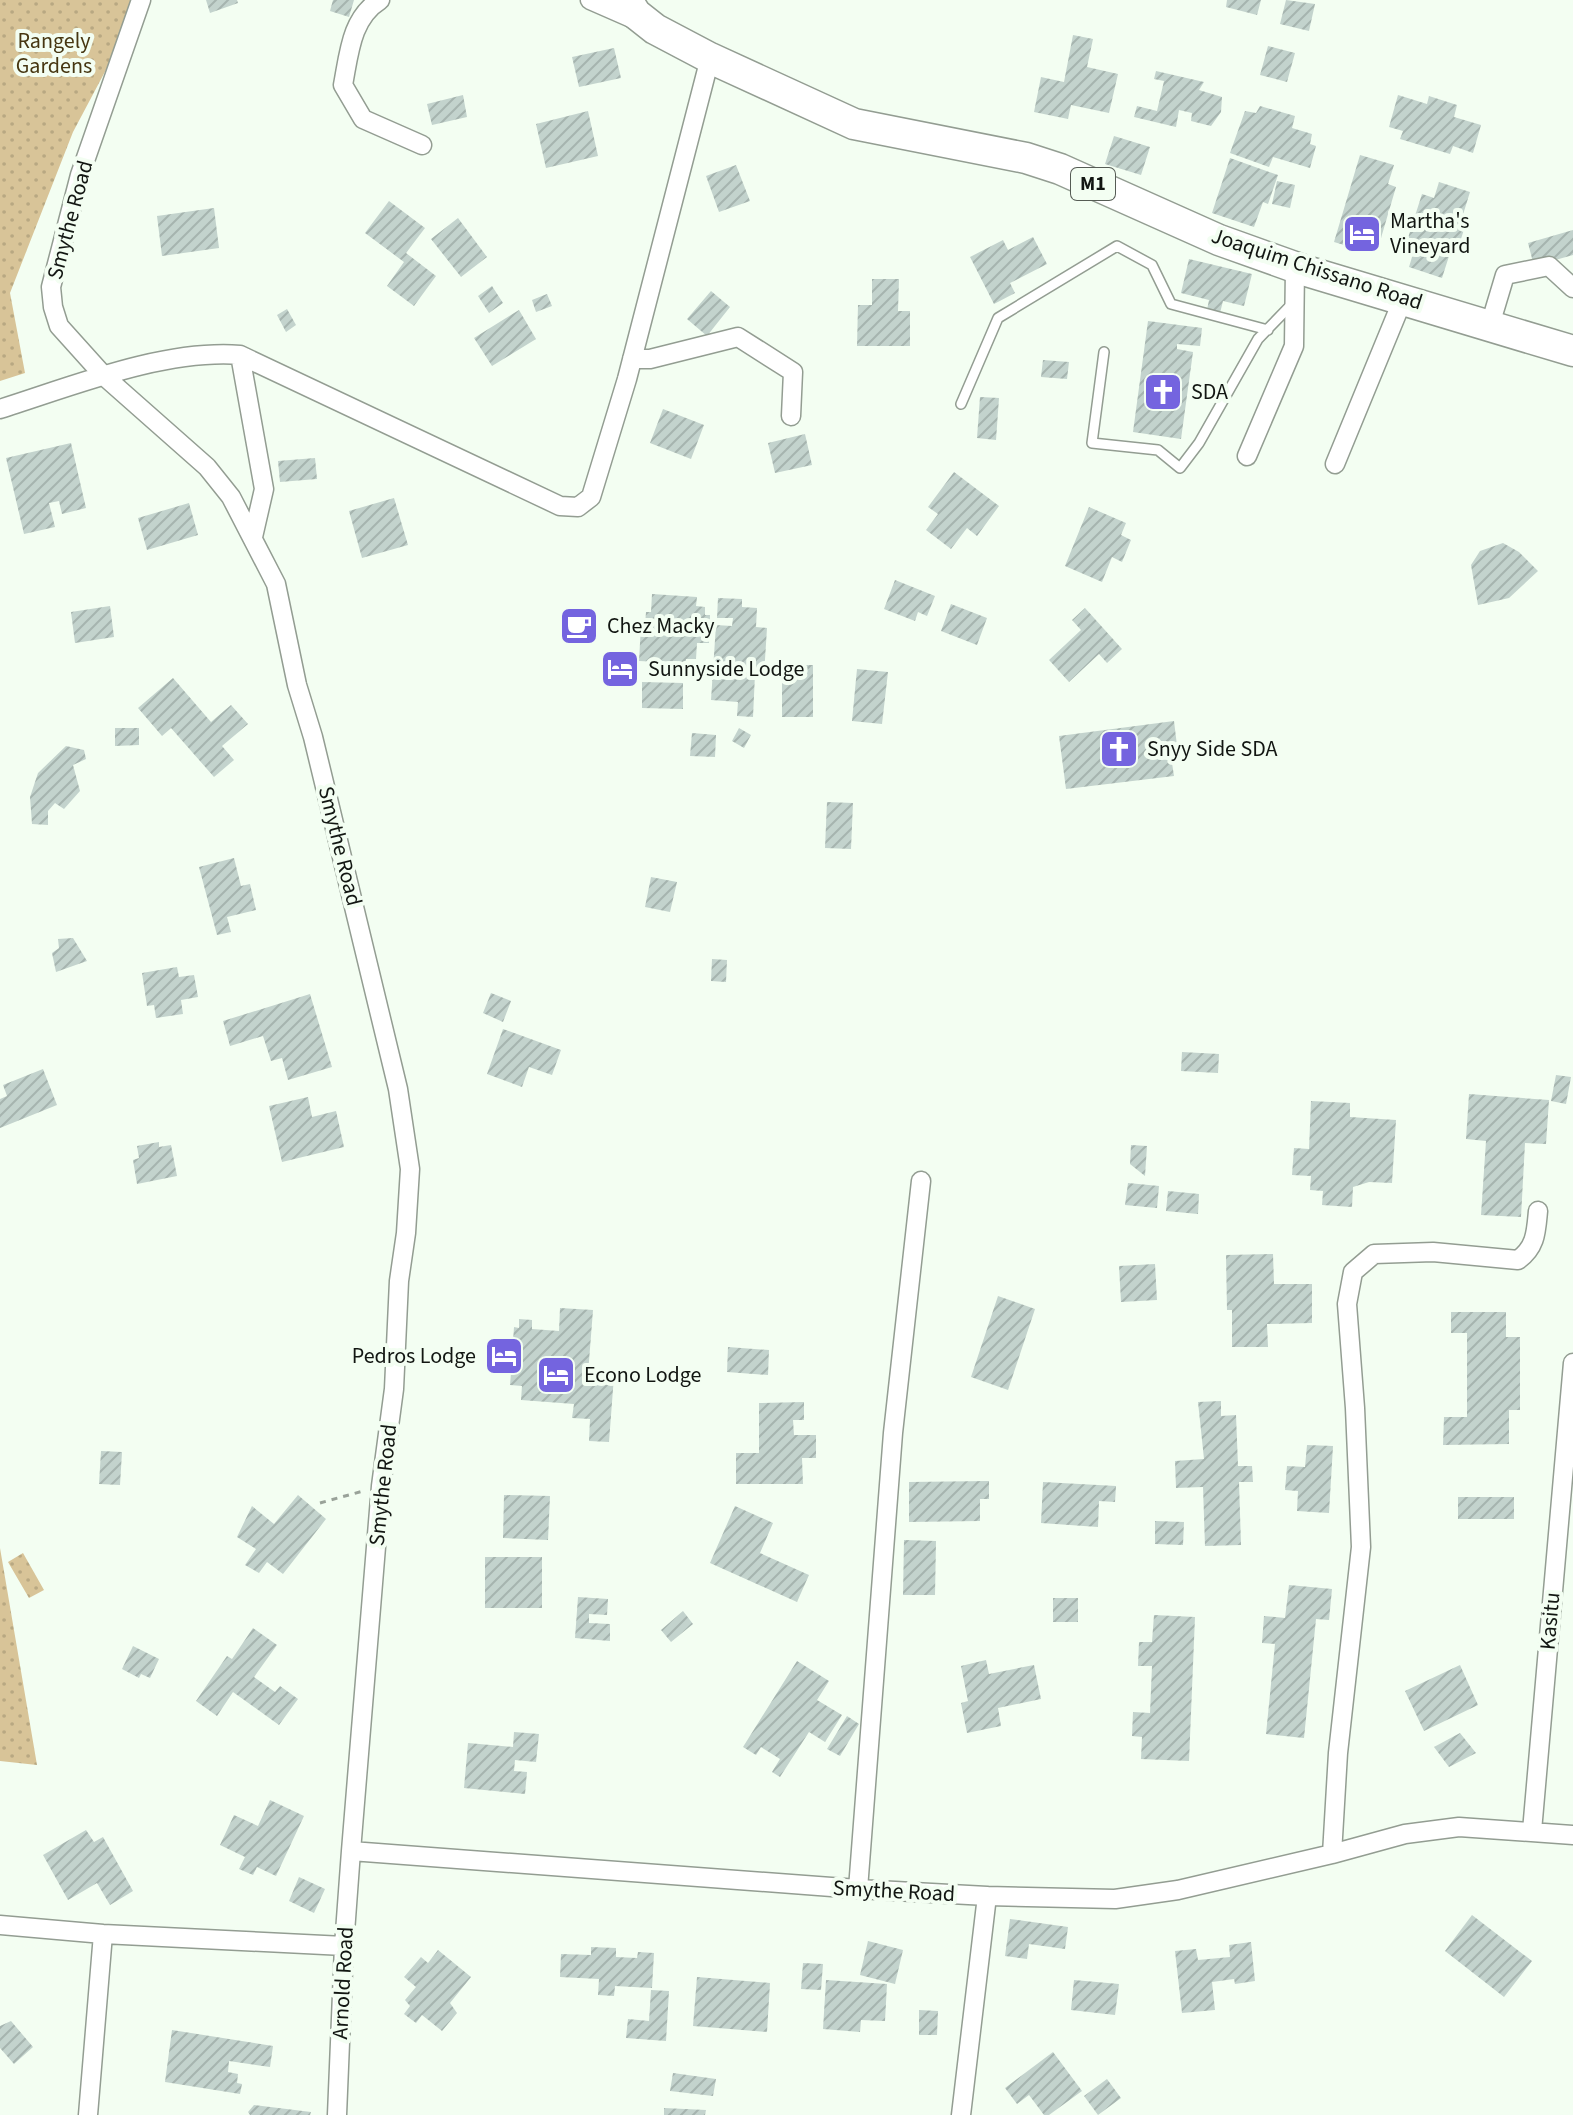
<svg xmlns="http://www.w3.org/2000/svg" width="1573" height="2115" viewBox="0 0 1573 2115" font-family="'Source Sans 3',sans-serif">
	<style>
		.grass { fill: url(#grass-dots) }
		.building { fill: url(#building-hatch) }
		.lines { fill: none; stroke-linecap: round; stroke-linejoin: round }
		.service-casing { stroke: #939d92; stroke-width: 12 }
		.minor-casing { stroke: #939d92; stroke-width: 21 }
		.trunk-casing { stroke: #939d92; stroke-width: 33 }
		.path { stroke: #99a299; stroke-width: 3; stroke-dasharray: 6 6; stroke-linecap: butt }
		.service { stroke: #fff; stroke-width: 9 }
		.minor { stroke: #fff; stroke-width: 18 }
		.trunk { stroke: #fff; stroke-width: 30 }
		.labels { text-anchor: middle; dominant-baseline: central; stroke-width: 8; stroke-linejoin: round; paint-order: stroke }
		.shield { fill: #f3fef2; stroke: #565c55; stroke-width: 2 }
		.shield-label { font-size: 20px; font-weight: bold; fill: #121612 }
		.park-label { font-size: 22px; fill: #463611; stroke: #f3fef2 }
		.street-label { font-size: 22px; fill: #121612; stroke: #f3fef2 }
		.poi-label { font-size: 22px; fill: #121612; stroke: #f3fef2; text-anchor: start }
	</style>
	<defs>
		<pattern id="grass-dots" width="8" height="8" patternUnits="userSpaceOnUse" patternTransform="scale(2)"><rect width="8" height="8" fill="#d8c498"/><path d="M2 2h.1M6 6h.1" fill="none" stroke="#b8a882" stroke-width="1.8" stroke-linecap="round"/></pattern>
		<pattern id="building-hatch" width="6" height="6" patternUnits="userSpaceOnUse" patternTransform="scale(2)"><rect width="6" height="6" fill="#c3d3cd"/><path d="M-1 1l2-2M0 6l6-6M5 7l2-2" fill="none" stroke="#a6b4af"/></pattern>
	</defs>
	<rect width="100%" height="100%" fill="#f3fef2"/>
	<path class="grass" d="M0 0H143L73 132 10 293 25 373 0 381Z
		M0 1548 37 1765 0 1761Z
		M23 1553 44 1590 29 1598 8 1562Z"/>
	<path class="building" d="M206 0H237L238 3 210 13Z
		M333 0H354L349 17 330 11Z
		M1227 0H1261L1257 15 1226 7Z
		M1286 0 1315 4 1309 31 1280 24Z
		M1073 35 1093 39 1087 67 1118 74 1109 113 1071 105 1068 119 1034 112 1041 77 1064 82Z
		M1268 46 1295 53 1287 82 1260 75Z
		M614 48 621 78 579 87 572 57Z
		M1156 71 1204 82 1199 90 1222 97 1221 112 1211 126 1191 121 1192 113 1179 110 1176 127 1134 117 1137 106 1157 111 1164 81 1154 79Z
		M463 95 467 117 432 125 427 104Z
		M1398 95 1427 104 1429 96 1457 105 1454 117 1481 125 1473 153 1453 146 1450 154 1400 139 1403 131 1389 127Z
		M1260 106 1295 116 1292 128 1312 134 1310 144 1316 146 1310 168 1273 157 1269 167 1230 153 1245 111 1256 113Z
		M588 111 598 156 546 168 536 124Z
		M1114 136 1150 147 1141 175 1105 164Z
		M1360 155 1394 165 1388 184 1396 187 1381 238 1369 234 1364 251 1334 242Z
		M1230 158 1278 175 1268 204 1263 202 1254 227 1212 213Z
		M736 165 750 201 719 212 706 176Z
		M1277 181 1295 185 1290 208 1272 204Z
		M1439 182 1470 192 1461 221 1466 223 1456 255 1450 253 1442 278 1409 267 1416 244 1407 241 1422 194 1434 198Z
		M389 201 425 228 406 253 436 276 414 306 387 286 404 262 365 233Z
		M214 208 219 248 162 256 157 216Z
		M458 218 487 257 461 277 431 239Z
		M1573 230V255L1534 266 1528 243Z
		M1033 237 1047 264 1010 283 1015 293 994 304 970 257 1003 240 1008 250Z
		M1189 259 1252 274 1244 306 1223 301 1220 313 1207 310 1209 300 1181 293Z
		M872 279H899L898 311H910V346H857L858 305H872Z
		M492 286 503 303 489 313 478 296Z
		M711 291 730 307 707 336 687 319Z
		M547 294 552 306 536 312 532 300Z
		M287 309 296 325 286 332 277 315Z
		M519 310 536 339 492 366 474 338Z
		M1148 321 1202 328 1200 346 1177 344V349L1193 352 1181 439 1133 432Z
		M1043 360 1069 362 1067 379 1041 377Z
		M980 397 999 398 996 440 977 438Z
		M663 409 704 425 691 459 650 443Z
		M805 434 812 465 775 473 768 443Z
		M71 443 86 508 62 514 59 501 49 503 55 527 24 534 6 458Z
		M315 458 317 479 280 482 278 461Z
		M954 472 999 506 977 536 967 528 951 549 926 530 938 514 928 507Z
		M394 498 408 545 362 558 349 511Z
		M189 503 198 535 147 550 138 518Z
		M1089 507 1126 523 1121 535 1131 540 1122 562 1112 557 1102 582 1065 566Z
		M1503 543 1519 552 1538 571 1509 598 1478 605 1471 565 1480 551Z
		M895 580 935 596 927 616 918 612 915 621 884 609Z
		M652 594 697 597 696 606 705 607V615H710L709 643H697L696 659H686L685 674 660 672 661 662 639 661 641 625H645L646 612H651Z
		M718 598 742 599V607L757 608 756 627 767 628 764 675 755 674 753 717 737 716 738 702 711 700 716 625 732 626 733 618H717Z
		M951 604 987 618 977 645 941 631Z
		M110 606 114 637 75 643 71 612Z
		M1085 608 1122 649 1107 663 1099 654 1069 682 1049 660 1081 630 1072 620Z
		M782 665H813V717H782Z
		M857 669 888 672 882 724 852 721Z
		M173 678 211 722 231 705 248 724 222 746 234 760 214 777 171 728 162 736 138 708Z
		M642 682 683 683V709L642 708Z
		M1174 721 1179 762 1172 763 1174 776 1066 789 1059 736Z
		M115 728H139V745L115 746Z
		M739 728 751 735 744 748 732 741Z
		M692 733 716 735 715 757 690 756Z
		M66 746 84 750 86 759 73 765 80 791 64 809 55 803 48 811V825L32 824 30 797 38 773Z
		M827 802 853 803 851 849 825 848Z
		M234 858 241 886 250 884 256 910 227 917 231 932 217 935 199 867Z
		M651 877 677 882 670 912 645 907Z
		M73 938 87 961 56 972 52 953 59 948 58 939Z
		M712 959 727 960 726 982 711 981Z
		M177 967 179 977 194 975 198 997 181 1000 183 1014 156 1018 154 1005 147 1006 142 973Z
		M491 993 511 1001 503 1022 483 1013Z
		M310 994 332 1067 288 1080 282 1058 271 1061 263 1036 230 1046 223 1021Z
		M503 1029 561 1050 552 1075 529 1067 522 1087 487 1074Z
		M1182 1052 1219 1054 1218 1073 1181 1071Z
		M43 1069 57 1105 0 1128V1099L7 1096 3 1085Z
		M1556 1075 1571 1077 1566 1104 1551 1101Z
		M1469 1094 1549 1100 1546 1144 1525 1143 1521 1217 1481 1215 1486 1141 1466 1139Z
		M308 1097 312 1117 336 1111 344 1147 282 1162 269 1106Z
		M1311 1101 1350 1103V1117L1396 1120 1392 1183 1369 1182 1353 1187 1352 1207 1322 1205 1323 1191 1310 1190 1311 1176 1292 1175 1294 1148 1309 1149Z
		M159 1142V1147L171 1145 177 1176 137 1184 133 1160 139 1158 137 1146Z
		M1131 1145 1147 1146 1145 1176 1130 1164Z
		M1128 1183 1159 1186 1157 1208 1125 1205Z
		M1168 1191 1199 1194 1198 1214 1166 1211Z
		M1273 1254 1274 1284H1312V1323L1267 1324 1268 1347H1232V1310H1227L1226 1255Z
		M1155 1264 1157 1300 1121 1302 1119 1266Z
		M998 1296 1035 1309 1008 1390 971 1377Z
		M560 1308 593 1310 588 1374 614 1376 609 1442 589 1441 590 1419 572 1418 574 1404 521 1400 522 1386 510 1385 511 1373 494 1372 495 1359 512 1356 514 1327 519 1328V1319L532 1320V1329L559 1331Z
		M1451 1312H1506V1337H1520V1410H1509V1444L1443 1445 1444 1417H1467V1333H1451Z
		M728 1347 769 1350 768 1375 727 1372Z
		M1221 1401V1416L1236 1415 1238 1466H1252L1253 1482H1239L1241 1545 1205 1546 1203 1487 1176 1488 1175 1461 1204 1459 1198 1402Z
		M804 1402V1420H793L794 1435H816V1458H802L803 1484H736V1453H759V1403Z
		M1307 1445 1333 1446 1329 1513 1297 1511 1298 1491 1285 1490 1287 1466 1305 1467Z
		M101 1451 122 1452 120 1485 99 1484Z
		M989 1481V1499H980V1521L909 1522V1482Z
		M1043 1482 1116 1486 1115 1502 1099 1501 1098 1527 1041 1523Z
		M298 1495 326 1519 283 1574 267 1562 259 1573 245 1565 256 1549 237 1537 252 1506 274 1524Z
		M504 1495 550 1496 548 1540 503 1538Z
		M1458 1497H1514V1519H1458Z
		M735 1506 773 1523 760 1553 809 1575 797 1602 710 1563Z
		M1155 1521 1184 1522 1183 1545 1155 1544Z
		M904 1540 936 1541 935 1595H903Z
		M485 1557H542V1608H485Z
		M1289 1585 1332 1589 1329 1620 1316 1619 1304 1738 1266 1734 1275 1644 1262 1643 1264 1616 1285 1618Z
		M578 1597 608 1599 607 1615 589 1614V1623L610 1624V1641L575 1638Z
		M1053 1598H1078V1622H1053Z
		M683 1611 693 1624 671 1642 661 1630Z
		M1154 1615 1195 1617 1189 1761 1141 1759 1142 1737 1132 1736 1133 1712 1150 1713 1152 1666H1138L1139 1642H1152Z
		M253 1628 277 1645 254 1677 275 1692 280 1686 298 1699 279 1725 233 1692 217 1716 196 1701 227 1656 232 1659Z
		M133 1646 159 1659 150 1678 141 1674 139 1678 122 1669Z
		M986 1660 989 1674 1034 1665 1041 1699 998 1708 1001 1726 967 1733 961 1703 968 1701 961 1666Z
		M797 1661 829 1681 817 1700 842 1715 825 1742 809 1732 780 1777 772 1772 780 1759 761 1747 756 1755 743 1747Z
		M1460 1665 1478 1705 1424 1731 1405 1691Z
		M847 1716 859 1724 840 1756 827 1749Z
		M514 1732 539 1734 536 1762 515 1760 514 1771 527 1772 525 1794 464 1788 468 1743 513 1747Z
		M1460 1733 1476 1753 1449 1767 1434 1747Z
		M270 1800 304 1816 276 1876 257 1867 253 1875 239 1869 245 1857 220 1845 234 1815 258 1826Z
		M86 1830 94 1842 103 1837 133 1891 110 1905 97 1883 68 1900 43 1855Z
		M299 1877 325 1889 314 1913 289 1901Z
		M1472 1915 1532 1961 1504 1997 1445 1951Z
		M1010 1919 1068 1927 1065 1949 1029 1944 1027 1959 1005 1956Z
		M868 1941 903 1950 895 1984 860 1975Z
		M1251 1942 1255 1981 1235 1984 1234 1979 1212 1982 1215 2010 1182 2013 1175 1951 1196 1949 1198 1960 1230 1957 1229 1945Z
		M591 1947 616 1948V1957L637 1958 638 1952 654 1953 652 1988 615 1986 614 1996 598 1995 599 1979 560 1977 561 1954 591 1955Z
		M438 1950 471 1977 450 2003 457 2013 442 2031 422 2015 416 2023 404 2014 410 2006 405 2000 416 1987 404 1977 421 1957 428 1963Z
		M803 1963 823 1964 821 1990 801 1989Z
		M697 1977 770 1983 767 2032 693 2026Z
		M826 1980 887 1984 885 2021 861 2020 860 2032 823 2029Z
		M1074 1980 1119 1984 1115 2015 1071 2010Z
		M651 1990 669 1991 666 2041 626 2038 628 2019 649 2021Z
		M919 2010 938 2011 937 2035H919Z
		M11 2021 33 2047 14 2064 0 2048V2026Z
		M172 2030 273 2046 270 2067 229 2061 228 2072 238 2074 237 2083 242 2084 240 2094 165 2082Z
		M1053 2052 1082 2091 1049 2115H1044L1029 2095 1017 2104 1005 2088Z
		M673 2073 716 2079 713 2096 670 2091Z
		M1107 2079 1121 2098 1098 2115 1084 2096Z
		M254 2105 311 2112 310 2115H250L248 2112Z
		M664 2108 706 2110 705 2115H664Z"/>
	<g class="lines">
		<defs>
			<path id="service" d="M1104 352 1092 443 1158 450 1180 468 1199 443 1258 339 1292 304
				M961 404 998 318 1117 246 1152 265 1171 304 1268 330"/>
			<path id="minor" d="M141 0 80 175 51 287 53 307 59 326 104 376 207 467 231 497 276 584 297 685 313 737 398 1089 410 1169 406 1233 399 1281 394 1389 381 1486 351 1851 344 1946 337 2115
				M380 0C351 18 349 54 343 85L363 119 422 145
				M590 0 638 21
				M1490 325 1505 275 1549 266 1573 288
				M240 355 264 489 253 537
				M632 359H650L738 337 793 372 791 416
				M0 409C73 386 164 349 240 355L560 506 578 507 591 497 627 379 710 58
				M1247 456 1294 346 1295 267
				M1335 464 1403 299
				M1532 1831 1573 1363
				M351 1851 858 1889 987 1896 1115 1899 1178 1890 1332 1854 1405 1834 1459 1827 1573 1835
				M1332 1854 1338 1753 1361 1547 1355 1408 1347 1304 1353 1272 1374 1254 1433 1252 1518 1260C1536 1247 1536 1232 1538 1211
				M858 1889 893 1433 921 1181
				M0 1925 103 1934 344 1946
				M88 2115 103 1934
				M961 2115 987 1896"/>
			<path id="trunk" d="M627 0 636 14 655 29 710 58 854 124 1026 158 1060 169 1219 240 1303 270 1573 351"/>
		</defs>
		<use href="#service" class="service-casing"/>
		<use href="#minor" class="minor-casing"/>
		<use href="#trunk" class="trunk-casing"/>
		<path class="path" d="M320 1503 363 1491"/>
		<use href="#service" class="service"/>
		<use href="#minor" class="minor"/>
		<use href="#trunk" class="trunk"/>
	</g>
	<defs>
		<symbol id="hotel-square" viewBox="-11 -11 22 22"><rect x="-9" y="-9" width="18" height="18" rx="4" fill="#7464df" stroke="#f3fef2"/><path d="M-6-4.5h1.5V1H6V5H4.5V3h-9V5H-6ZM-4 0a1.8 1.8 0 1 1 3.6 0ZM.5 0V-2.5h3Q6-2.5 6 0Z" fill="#fff"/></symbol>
		<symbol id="church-square" viewBox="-11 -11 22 22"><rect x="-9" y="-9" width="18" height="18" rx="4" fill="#7464df" stroke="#f3fef2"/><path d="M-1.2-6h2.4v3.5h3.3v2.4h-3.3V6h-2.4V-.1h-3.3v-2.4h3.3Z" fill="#fff"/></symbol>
		<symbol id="cafe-square" viewBox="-11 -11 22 22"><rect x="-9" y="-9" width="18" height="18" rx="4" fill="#7464df" stroke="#f3fef2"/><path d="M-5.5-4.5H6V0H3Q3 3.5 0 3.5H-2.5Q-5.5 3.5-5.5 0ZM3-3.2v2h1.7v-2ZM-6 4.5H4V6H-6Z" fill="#fff"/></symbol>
	</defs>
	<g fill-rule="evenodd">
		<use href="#hotel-square" x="1340" y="212" width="44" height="44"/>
		<use href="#church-square" x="1141" y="370" width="44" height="44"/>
		<use href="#cafe-square" x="557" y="604" width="44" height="44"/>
		<use href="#hotel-square" x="598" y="647" width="44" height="44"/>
		<use href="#church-square" x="1097" y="727" width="44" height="44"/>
		<use href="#hotel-square" x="482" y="1334" width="44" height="44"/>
		<use href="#hotel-square" x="534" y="1353" width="44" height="44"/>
	</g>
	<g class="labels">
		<rect class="shield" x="1071" y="168" width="44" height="32" rx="6"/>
		<g class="shield-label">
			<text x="1093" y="184">M1</text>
		</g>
		<g class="park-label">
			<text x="54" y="41">Rangely<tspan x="54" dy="25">Gardens</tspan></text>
		</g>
		<g class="street-label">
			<text transform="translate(70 220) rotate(-75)">Smythe Road</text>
			<text transform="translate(1317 269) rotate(18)">Joaquim Chissano Road</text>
			<text transform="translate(340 846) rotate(76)">Smythe Road</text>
			<text transform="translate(383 1485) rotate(-84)">Smythe Road</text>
			<text transform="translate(1550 1621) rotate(-85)">Kasitu</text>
			<text transform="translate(894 1891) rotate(3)">Smythe Road</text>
			<text transform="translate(343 1983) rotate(-87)">Arnold Road</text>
		</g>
		<g class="poi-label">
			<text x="1390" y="221">Martha's<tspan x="1390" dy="25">Vineyard</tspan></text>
			<text x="1191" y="392">SDA</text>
			<text x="607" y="626">Chez Macky</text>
			<text x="648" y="669">Sunnyside Lodge</text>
			<text x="1147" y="749">Snyy Side SDA</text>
			<text x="476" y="1356" text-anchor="end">Pedros Lodge</text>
			<text x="584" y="1375">Econo Lodge</text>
		</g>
	</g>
</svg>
